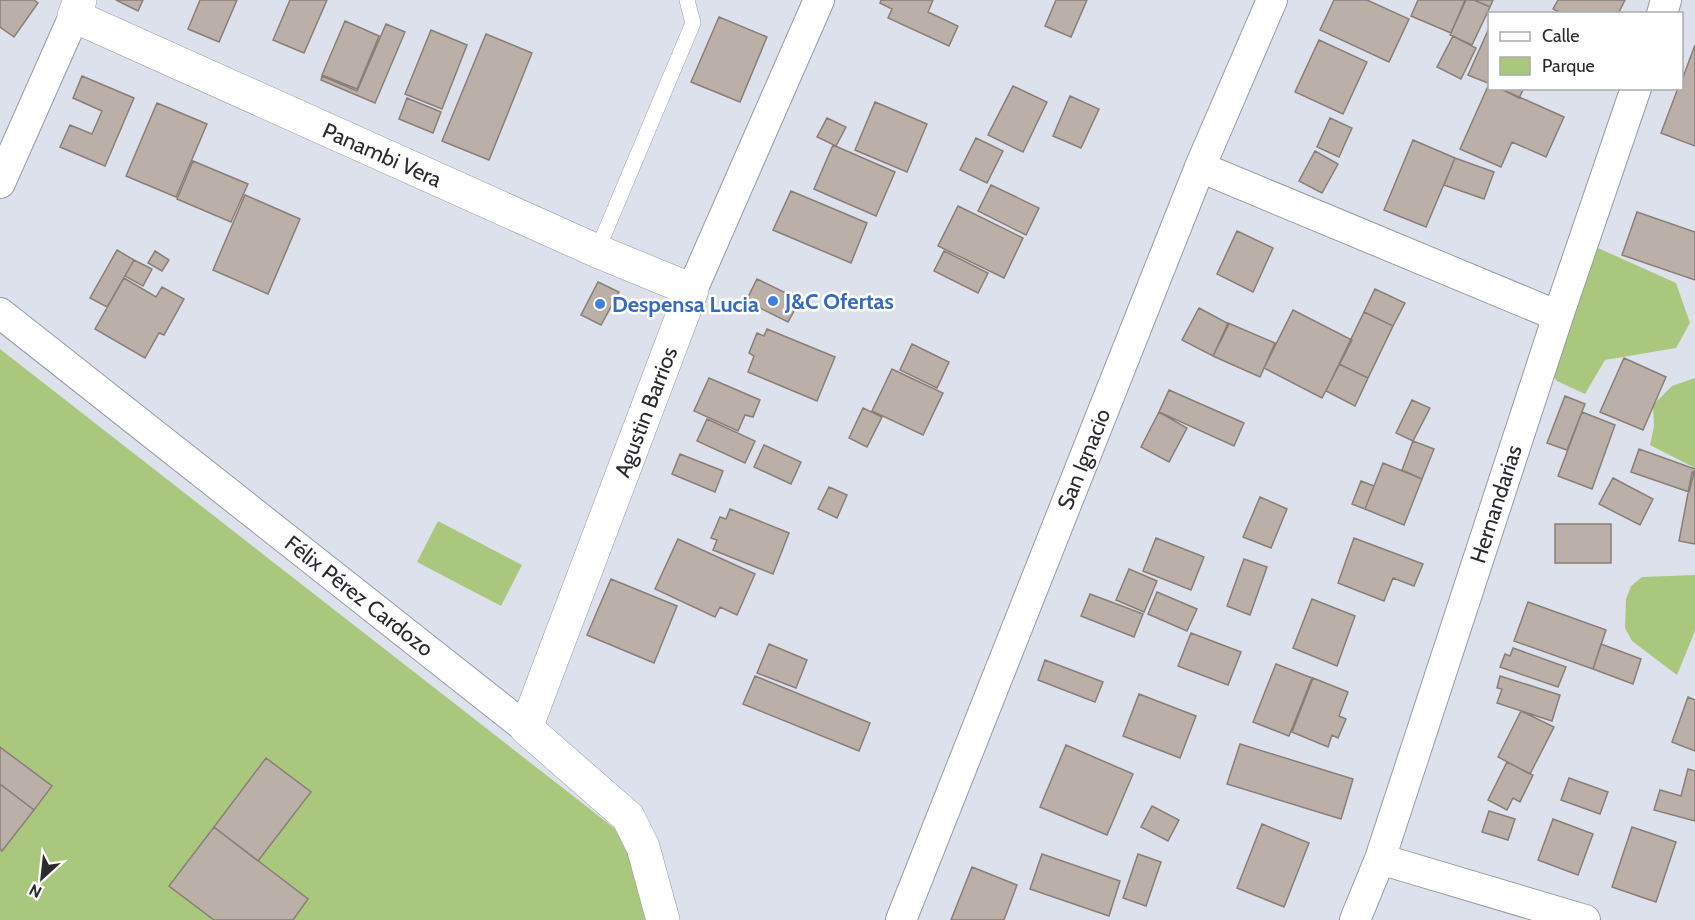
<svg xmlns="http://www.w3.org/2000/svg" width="1695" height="920" viewBox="0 0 1695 920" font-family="Cabin,sans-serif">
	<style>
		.green { fill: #aac87d }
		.building { fill: #bab0a8; stroke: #897f78; stroke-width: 1.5 }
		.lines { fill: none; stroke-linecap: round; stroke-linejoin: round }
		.lane-casing { stroke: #969ba5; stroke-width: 16 }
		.street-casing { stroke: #969ba5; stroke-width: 32 }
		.secondary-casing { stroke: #969ba5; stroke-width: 34 }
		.lane { stroke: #fff; stroke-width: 15 }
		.street { stroke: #fff; stroke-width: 30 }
		.secondary { stroke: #fff; stroke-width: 33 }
		.shop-dot { fill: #3f7fe0; stroke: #fff; stroke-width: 2 }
		.labels { text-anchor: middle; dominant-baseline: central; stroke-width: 5; stroke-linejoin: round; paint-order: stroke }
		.street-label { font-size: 22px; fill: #292b2f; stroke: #fff }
		.shop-label { font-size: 22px; font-weight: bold; fill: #366cbe; stroke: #fff; text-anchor: start }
	</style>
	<rect width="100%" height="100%" fill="#dce1ec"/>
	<path class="green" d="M1584 248H1598L1676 283 1690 323 1676 348 1605 360 1585 394 1557 381 1547 368Z
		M0 349 641 849 656 920H0Z
		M1695 378V468L1650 445 1654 426 1653 405 1672 386Z
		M438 521 522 565 501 606 417 562Z
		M1695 575V631L1677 675 1632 641 1625 628 1626 599 1631 586 1642 577Z"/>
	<path class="building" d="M0 0H34L38 3 14 37 0 27Z
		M116 0H143L138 11Z
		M200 0H237L219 42 188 29Z
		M290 0H327L304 53 273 40Z
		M881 0H933L928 12 958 26 949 46 888 18 892 9 880 3Z
		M1056 0H1087L1071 37 1045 26Z
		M1334 0H1367L1409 19 1389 62 1320 30Z
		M1418 0H1465L1451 33 1411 16Z
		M1466 0H1474L1490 7 1472 45 1450 35Z
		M1474 0H1493L1490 7Z
		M1558 0H1625L1618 14H1563L1553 9Z
		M719 17 767 37 740 102 691 82Z
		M345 21 379 36 357 89 322 75Z
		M386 24 405 32 375 103 321 80 322 76 357 91Z
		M1490 26V84L1468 75Z
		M431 30 467 45 442 109 405 94Z
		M486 34 532 53 489 160 442 141Z
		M1453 36 1476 48 1461 79 1437 67Z
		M1319 40 1367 62 1343 114 1295 92Z
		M1695 45V146L1661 133 1678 88H1682V80Z
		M82 76 134 98 105 166 60 147 70 125 92 134 102 111 73 98Z
		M1489 84 1490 88H1499L1564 117 1546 157 1512 142 1501 167 1460 149Z
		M1013 86 1047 102 1023 152 988 135Z
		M1499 88H1524L1519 98Z
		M1070 96 1099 109 1081 148 1053 136Z
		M407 98 441 112 433 133 399 119Z
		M875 102 927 124 907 172 855 150Z
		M157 103 207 124 176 197 126 176Z
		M827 118 846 127 836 146 817 137Z
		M1330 118 1352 128 1339 157 1317 147Z
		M976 138 1003 151 987 183 960 170Z
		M1413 140 1455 158 1426 227 1384 210Z
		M833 145 895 172 876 216 814 189Z
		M1315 151 1338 164 1322 193 1299 181Z
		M1455 158 1494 172 1484 199 1444 185Z
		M193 161 248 184 231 222 177 199Z
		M991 185 1039 208 1026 235 978 211Z
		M791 191 867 223 851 263 773 230Z
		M245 195 300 219 268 294 213 270Z
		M958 206 1023 238 1004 278 938 246Z
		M1637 212 1695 232V280L1622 255Z
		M1237 231 1273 248 1253 292 1217 274Z
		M117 250 134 260 107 307 90 298Z
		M155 251 169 260 162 271 148 263Z
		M944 251 988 273 978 293 934 271Z
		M134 260 152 269 143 286 125 276Z
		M124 278 156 297 162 287 184 299 164 335 159 333 145 358 95 329Z
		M757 279 800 300 788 322 746 301Z
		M598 282 619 292 601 325 581 315Z
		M1375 289 1405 303 1393 326 1364 312Z
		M1199 308 1229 324 1213 356 1182 340Z
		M1293 310 1352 340 1322 398 1264 368Z
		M1364 312 1393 326 1368 378 1339 364Z
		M1228 323 1275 343 1260 377 1213 356Z
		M767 329 835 357 817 401 748 372 754 356 749 353 757 333 764 336Z
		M912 344 949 362 937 388 900 370Z
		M1624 358 1666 377 1643 430 1600 412Z
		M1339 364 1368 378 1355 406 1326 391Z
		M892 369 943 393 923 435 872 411Z
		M709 378 760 400 753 417 745 415 738 431 694 411Z
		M1169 390 1244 423 1234 446 1159 412Z
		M1565 396 1585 404 1567 450 1547 443Z
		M1412 400 1430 408 1413 441 1396 433Z
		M863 408 882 417 867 447 849 438Z
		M1159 412 1187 428 1169 462 1141 447Z
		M1582 412 1615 425 1592 489 1558 476Z
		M707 419 755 441 745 463 697 441Z
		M1413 441 1434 449 1422 479 1402 470Z
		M764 445 801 462 791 484 754 467Z
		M1639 449 1695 469 1689 492 1631 472Z
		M680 454 723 471 715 492 672 474Z
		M1383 463 1422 479 1404 525 1365 509Z
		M1692 472 1695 473V544L1679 541Z
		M1613 478 1653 499 1640 525 1599 504Z
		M1361 481 1374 486 1365 509 1352 504Z
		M829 487 847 495 837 518 818 509Z
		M1260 497 1287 509 1271 548 1243 537Z
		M730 509 789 533 773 574 713 550 717 540 711 538 720 517 726 519Z
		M1555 524H1611V563H1555Z
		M1156 538 1204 557 1191 590 1143 571Z
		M1354 538 1423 564 1414 586 1393 578 1384 601 1338 583Z
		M678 539 755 574 737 615 720 607 715 617 655 589Z
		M1244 559 1267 567 1250 615 1227 606Z
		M1129 569 1157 581 1144 612 1116 600Z
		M611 579 677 606 654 663 587 635Z
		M1157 592 1197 609 1187 631 1148 614Z
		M1090 594 1143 614 1134 637 1081 616Z
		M1312 599 1355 616 1337 666 1293 648Z
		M1528 602 1606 630 1593 669 1514 641Z
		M1191 633 1241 652 1228 685 1178 666Z
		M769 644 807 660 796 688 757 673Z
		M1601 644 1641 659 1633 684 1593 669Z
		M1513 648 1566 667 1558 687 1500 667 1505 654 1510 656Z
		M1045 660 1103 682 1095 702 1038 680Z
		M1276 664 1312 678 1289 736 1253 722Z
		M755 676 870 723 859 751 743 704Z
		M1500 676 1560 695 1552 721 1497 703 1502 689 1497 688Z
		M1313 678 1348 692 1339 716 1346 719 1338 738 1332 735 1328 747 1292 732Z
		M1139 694 1196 716 1180 758 1123 736Z
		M1688 697 1695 700V751L1672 742Z
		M1521 711 1554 727 1530 774 1498 757Z
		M1240 744 1353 779 1341 819 1227 784Z
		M1066 745 1133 774 1107 835 1040 807Z
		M0 747 52 786 34 810 0 784Z
		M266 758 311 792 258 861 214 827Z
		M1507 762 1533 775 1520 802 1513 798 1507 810 1488 800Z
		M1688 769 1695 771V821L1654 810 1660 790 1681 796Z
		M1569 778 1608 792 1600 814 1561 800Z
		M0 784 34 810 2 851 0 849Z
		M1152 806 1179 820 1168 841 1141 827Z
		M1489 811 1515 819 1508 840 1482 832Z
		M1553 819 1593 834 1578 875 1538 860Z
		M1262 824 1309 843 1284 907 1237 888Z
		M214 827 308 899 293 920H214L169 886Z
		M1632 827 1676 842 1656 902 1612 887Z
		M1042 854 1120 881 1109 916 1030 889Z
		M1138 854 1161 862 1146 906 1123 898Z
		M972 867 1017 885 1004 920H951Z"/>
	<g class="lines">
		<defs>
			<path id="lane" d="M597 251 693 23 687 0"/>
			<path id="street" d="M1662 14 1666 0
				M1200 167 1558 316
				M0 183 74 16
				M692 290 819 0
				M0 313 526 728
				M1380 859 1585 920
				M901 920 1200 167 1272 0
				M1355 920 1380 859 1558 316 1636 88"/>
			<path id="secondary" d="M80 0 74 16 597 251 692 290 526 728 628 817 643 847 663 920"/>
		</defs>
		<use href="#lane" class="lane-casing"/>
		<use href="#street" class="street-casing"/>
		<use href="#secondary" class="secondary-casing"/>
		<use href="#lane" class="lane"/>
		<use href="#street" class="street"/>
		<use href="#secondary" class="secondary"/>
	</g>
	<g class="shop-dot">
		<circle cx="773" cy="301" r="6"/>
		<circle cx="600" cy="304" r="6"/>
	</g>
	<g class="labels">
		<g class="street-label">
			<text transform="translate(382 155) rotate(24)">Panambi Vera</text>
			<text transform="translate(646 412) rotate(-69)">Agustin Barrios</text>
			<text transform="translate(1084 459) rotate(-68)">San Ignacio</text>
			<text transform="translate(1496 504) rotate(-72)">Hernandarias</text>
			<text transform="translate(359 596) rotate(38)">Félix Pérez Cardozo</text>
		</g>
		<g class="shop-label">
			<text x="785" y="301">J&amp;C Ofertas</text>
			<text x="612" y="304">Despensa Lucia</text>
		</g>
	</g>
	<rect x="1488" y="12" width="195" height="78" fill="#ffffff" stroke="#a9aaac" stroke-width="1.5"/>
	<rect x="1500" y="32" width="30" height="9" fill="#ffffff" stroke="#a9aaac" stroke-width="1.5"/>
	<text x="1542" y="42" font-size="18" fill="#292b2f">Calle</text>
	<rect x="1500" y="57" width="30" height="18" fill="#aac87d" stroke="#a9aaac" stroke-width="1.5"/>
	<text x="1542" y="72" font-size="18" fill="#292b2f">Parque</text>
	<g transform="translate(42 878) rotate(207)" stroke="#ffffff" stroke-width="4.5" paint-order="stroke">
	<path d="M0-4.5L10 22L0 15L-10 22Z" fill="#292b2f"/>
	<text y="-9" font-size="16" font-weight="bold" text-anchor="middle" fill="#292b2f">N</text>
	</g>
</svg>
